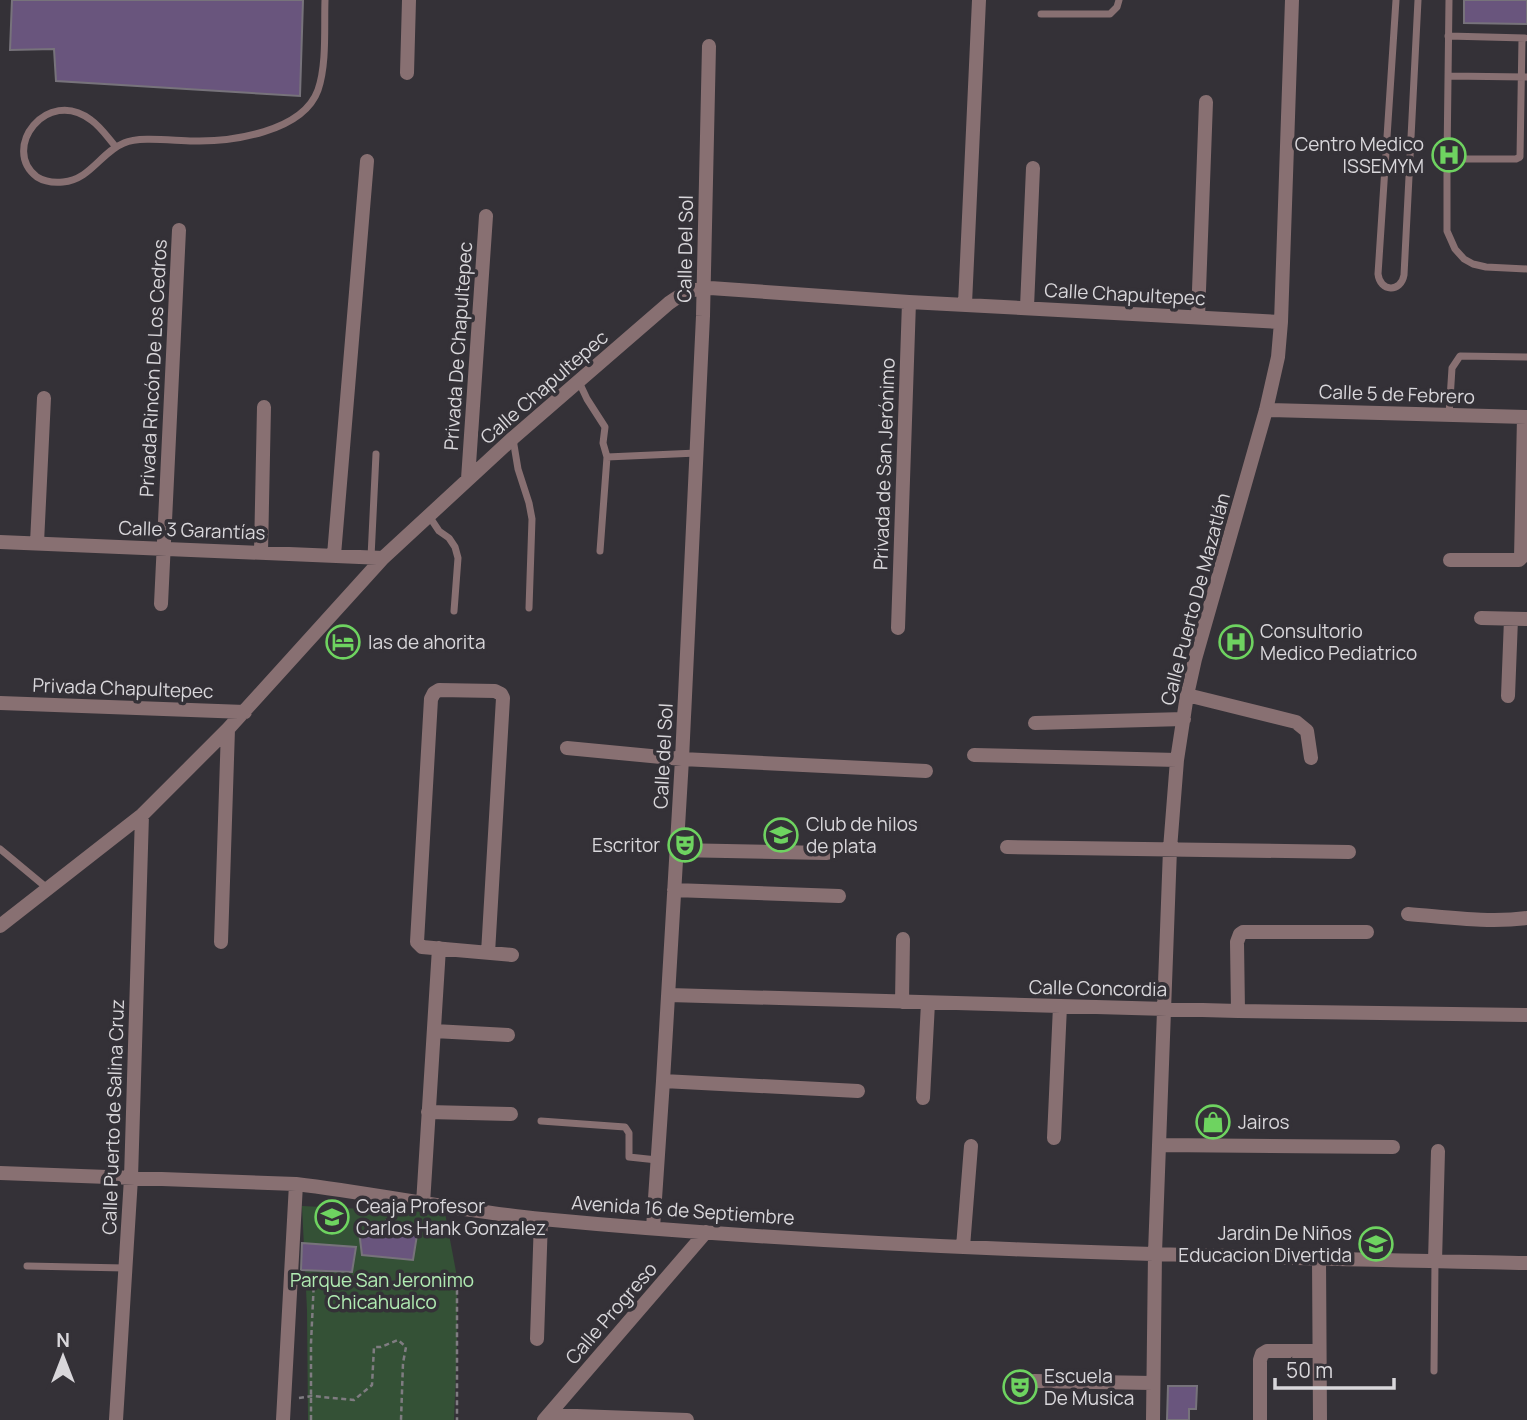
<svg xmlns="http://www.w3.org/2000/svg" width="1527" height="1420" viewBox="0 0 1527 1420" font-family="Manrope,sans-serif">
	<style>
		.green { fill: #345136 }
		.building { fill: #69557d; stroke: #77737b; stroke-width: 2 }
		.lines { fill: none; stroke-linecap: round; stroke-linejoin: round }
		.path { stroke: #7f7c81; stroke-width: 2.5; stroke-dasharray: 5 3.5; stroke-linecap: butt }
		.service { stroke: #887072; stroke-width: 7 }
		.minor { stroke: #887072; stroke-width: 14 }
		.labels { text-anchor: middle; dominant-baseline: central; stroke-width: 7; stroke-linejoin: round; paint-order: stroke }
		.poi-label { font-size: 19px; fill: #d9d7db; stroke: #343137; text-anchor: start }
		.street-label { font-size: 19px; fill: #d9d7db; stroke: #343137 }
		.park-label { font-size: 19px; fill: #b1ecb3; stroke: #343137 }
	</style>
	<rect width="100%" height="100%" fill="#343137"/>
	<path class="green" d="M302 1206 445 1213 457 1277V1347L454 1420H308L307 1310Z"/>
	<path class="building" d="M12 0H303L300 96 56 81 54 49 10 50Z
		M1464 0H1527V24L1464 23Z
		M359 1231 417 1235 413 1260 362 1255Z
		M302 1243 356 1247 352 1272 301 1270Z
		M1168 1386H1197L1196 1409H1189V1420H1167Z"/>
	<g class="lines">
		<path class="path" d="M386 1224 387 1213
			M299 1398 312 1396 354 1400 372 1385 374 1347H381L398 1340 406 1347 403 1363 401 1420
			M311 1420V1343L314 1280 457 1284V1420"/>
		<path class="service" d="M1396 0 1378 274C1380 292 1401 293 1404 275L1418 0
			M1449 0 1447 159V231L1455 249 1464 259 1473 264 1486 267 1527 269
			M1041 14H1110L1117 7 1119 0
			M1448 36 1525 38
			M1449 76 1526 77
			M116 147C108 138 101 127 91 120 47 86 0 149 37 177 45 182 53 183 63 182 90 180 101 152 124 143 139 136 175 141 193 141 231 142 303 132 318 90 327 64 324 27 325 0
			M1447 159H1516L1520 157 1522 38
			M579 382 587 399 605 427 603 443 607 457 697 453
			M1449 415 1452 368 1460 356 1527 357
			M513 439 518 469 529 503 532 519 529 608
			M429 516 439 531 449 538 455 547 458 558 454 611
			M600 551 607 457
			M371 557 376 454
			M0 849 47 888
			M541 1121 625 1127 629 1133V1157L657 1160
			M27 1266 125 1268
			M1434 1371 1435 1261"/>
		<path class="minor" d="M407 73 409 0
			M965 304 979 0
			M1027 307 1033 168
			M1198 317 1206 102
			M1266 410 1527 417
			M468 479 486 216
			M0 542 383 558
			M37 543 44 398
			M261 552 264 407
			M334 555 367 161
			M1450 560H1519L1521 558 1524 417
			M161 604 179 230
			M1481 618 1527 619
			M898 628 909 302
			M1187 695 1296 722 1307 731 1311 758
			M1508 696 1511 619
			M0 703 245 712
			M1035 723 1184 719
			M567 748 682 759 926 771
			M974 755 1177 760
			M1007 847 1349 852
			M676 850 827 853
			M674 890 839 896
			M1408 914C1448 917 1488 923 1527 918
			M0 926 142 815 228 729 383 558 513 438 669 303C683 293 693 288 710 288L909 302 1281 322
			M221 942 228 729
			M488 953 503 698 501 694 495 691 439 690 434 693 431 699 417 942 422 947 512 955
			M669 995 1238 1011 1527 1015
			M902 1002 903 939
			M1238 1011 1237 942 1240 934 1243 932H1367
			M434 1031 508 1035
			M663 1081 858 1091
			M923 1098 928 1003
			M428 1112 511 1114
			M1054 1138 1060 1006
			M1160 1145 1393 1147
			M0 1173 296 1184C378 1194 459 1211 542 1219 869 1250 1198 1256 1527 1263
			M423 1204 439 948
			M653 1228 663 1081 682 759 703 316 709 46
			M963 1247 971 1146
			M1319 1258 1320 1420
			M1435 1261 1438 1151
			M537 1339 541 1219
			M1034 1381 1153 1383
			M549 1415 687 1420
			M116 1420 131 1178 142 815
			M283 1420 296 1184
			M544 1420 706 1232
			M1153 1420 1155 1253 1170 849 1177 760 1187 695 1195 659 1266 410 1278 357 1281 322 1292 0
			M1260 1420V1360L1262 1354 1267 1351H1319"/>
	</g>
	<defs>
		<symbol id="hospital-ring" viewBox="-11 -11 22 22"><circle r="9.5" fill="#343137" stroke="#6ed360" stroke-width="1.5"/><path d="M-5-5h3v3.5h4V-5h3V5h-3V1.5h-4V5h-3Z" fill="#6ed360"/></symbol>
		<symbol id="hotel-ring" viewBox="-11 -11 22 22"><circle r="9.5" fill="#343137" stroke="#6ed360" stroke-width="1.5"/><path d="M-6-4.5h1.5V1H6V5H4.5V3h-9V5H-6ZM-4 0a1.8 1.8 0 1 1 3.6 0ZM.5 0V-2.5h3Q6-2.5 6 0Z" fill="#6ed360"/></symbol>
		<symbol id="university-ring" viewBox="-11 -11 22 22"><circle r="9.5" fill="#343137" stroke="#6ed360" stroke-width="1.5"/><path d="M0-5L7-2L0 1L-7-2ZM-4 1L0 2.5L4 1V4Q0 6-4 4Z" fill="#6ed360"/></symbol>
		<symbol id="theatre-ring" viewBox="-11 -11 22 22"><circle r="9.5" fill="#343137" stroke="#6ed360" stroke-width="1.5"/><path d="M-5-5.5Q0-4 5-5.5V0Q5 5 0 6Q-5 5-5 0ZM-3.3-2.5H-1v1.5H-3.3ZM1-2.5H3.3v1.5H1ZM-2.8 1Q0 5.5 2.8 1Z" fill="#6ed360"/></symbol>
		<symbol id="shop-ring" viewBox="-11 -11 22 22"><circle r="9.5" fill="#343137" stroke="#6ed360" stroke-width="1.5"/><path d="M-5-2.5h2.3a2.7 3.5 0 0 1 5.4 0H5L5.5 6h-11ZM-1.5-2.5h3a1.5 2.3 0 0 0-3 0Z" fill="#6ed360"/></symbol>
		<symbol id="school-ring" viewBox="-11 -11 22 22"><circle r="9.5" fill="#343137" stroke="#6ed360" stroke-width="1.5"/><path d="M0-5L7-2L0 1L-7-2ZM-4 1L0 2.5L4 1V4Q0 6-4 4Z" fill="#6ed360"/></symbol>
	</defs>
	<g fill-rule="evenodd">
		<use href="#hospital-ring" x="1430" y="136" width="38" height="38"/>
		<use href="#hotel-ring" x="324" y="623" width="38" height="38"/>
		<use href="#hospital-ring" x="1217" y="623" width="38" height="38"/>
		<use href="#university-ring" x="762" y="816" width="38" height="38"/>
		<use href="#theatre-ring" x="666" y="826" width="38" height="38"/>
		<use href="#shop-ring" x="1194" y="1103" width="38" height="38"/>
		<use href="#school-ring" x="313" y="1198" width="38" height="38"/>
		<use href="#school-ring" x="1357" y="1225" width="38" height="38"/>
		<use href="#theatre-ring" x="1001" y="1368" width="38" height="38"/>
	</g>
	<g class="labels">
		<g class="poi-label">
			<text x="1424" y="144" text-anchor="end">Centro Medico<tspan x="1424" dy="22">ISSEMYM</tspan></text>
			<text x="1260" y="631">Consultorio<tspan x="1260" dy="22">Medico Pediatrico</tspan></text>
			<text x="368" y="642">las de ahorita</text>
			<text x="806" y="824">Club de hilos<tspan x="806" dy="22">de plata</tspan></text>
			<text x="660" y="845" text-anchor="end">Escritor</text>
			<text x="1238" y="1122">Jairos</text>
			<text x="356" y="1206">Ceaja Profesor<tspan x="356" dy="22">Carlos Hank Gonzalez</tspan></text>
			<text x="1352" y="1233" text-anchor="end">Jardin De Niños<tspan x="1352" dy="22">Educacion Divertida</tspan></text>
			<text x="1044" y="1376">Escuela<tspan x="1044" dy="22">De Musica</tspan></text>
		</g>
		<g class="street-label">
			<text transform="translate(685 249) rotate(-89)">Calle Del Sol</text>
			<text transform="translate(1125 294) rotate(3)">Calle Chapultepec</text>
			<text transform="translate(458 346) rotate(-86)">Privada De Chapultepec</text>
			<text transform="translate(153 368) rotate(-87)">Privada Rincón De Los Cedros</text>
			<text transform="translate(544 387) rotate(-41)">Calle Chapultepec</text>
			<text transform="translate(1397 394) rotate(2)">Calle 5 de Febrero</text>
			<text transform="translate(884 464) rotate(-88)">Privada de San Jerónimo</text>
			<text transform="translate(192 530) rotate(2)">Calle 3 Garantías</text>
			<text transform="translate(1195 599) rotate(-75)">Calle Puerto De Mazatlán</text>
			<text transform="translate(123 688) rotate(2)">Privada Chapultepec</text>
			<text transform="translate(663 756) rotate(-87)">Calle del Sol</text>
			<text transform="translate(1098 988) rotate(1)">Calle Concordia</text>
			<text transform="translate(113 1117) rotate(-88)">Calle Puerto de Salina Cruz</text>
			<text transform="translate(683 1210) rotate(4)">Avenida 16 de Septiembre</text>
			<text transform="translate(611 1313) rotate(-49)">Calle Progreso</text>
		</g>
		<g class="park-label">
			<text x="382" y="1280">Parque San Jeronimo<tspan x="382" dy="22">Chicahualco</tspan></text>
		</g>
	</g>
	<g transform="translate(63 1357)" stroke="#343137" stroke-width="5" paint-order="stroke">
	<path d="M0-5L12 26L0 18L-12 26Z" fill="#d9d7db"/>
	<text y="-10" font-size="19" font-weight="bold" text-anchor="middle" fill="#d9d7db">N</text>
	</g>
	<path d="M1275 1378v10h119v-10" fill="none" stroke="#d9d7db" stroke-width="3.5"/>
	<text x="1286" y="1378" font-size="21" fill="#d9d7db" stroke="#343137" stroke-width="5" paint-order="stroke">50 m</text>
</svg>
